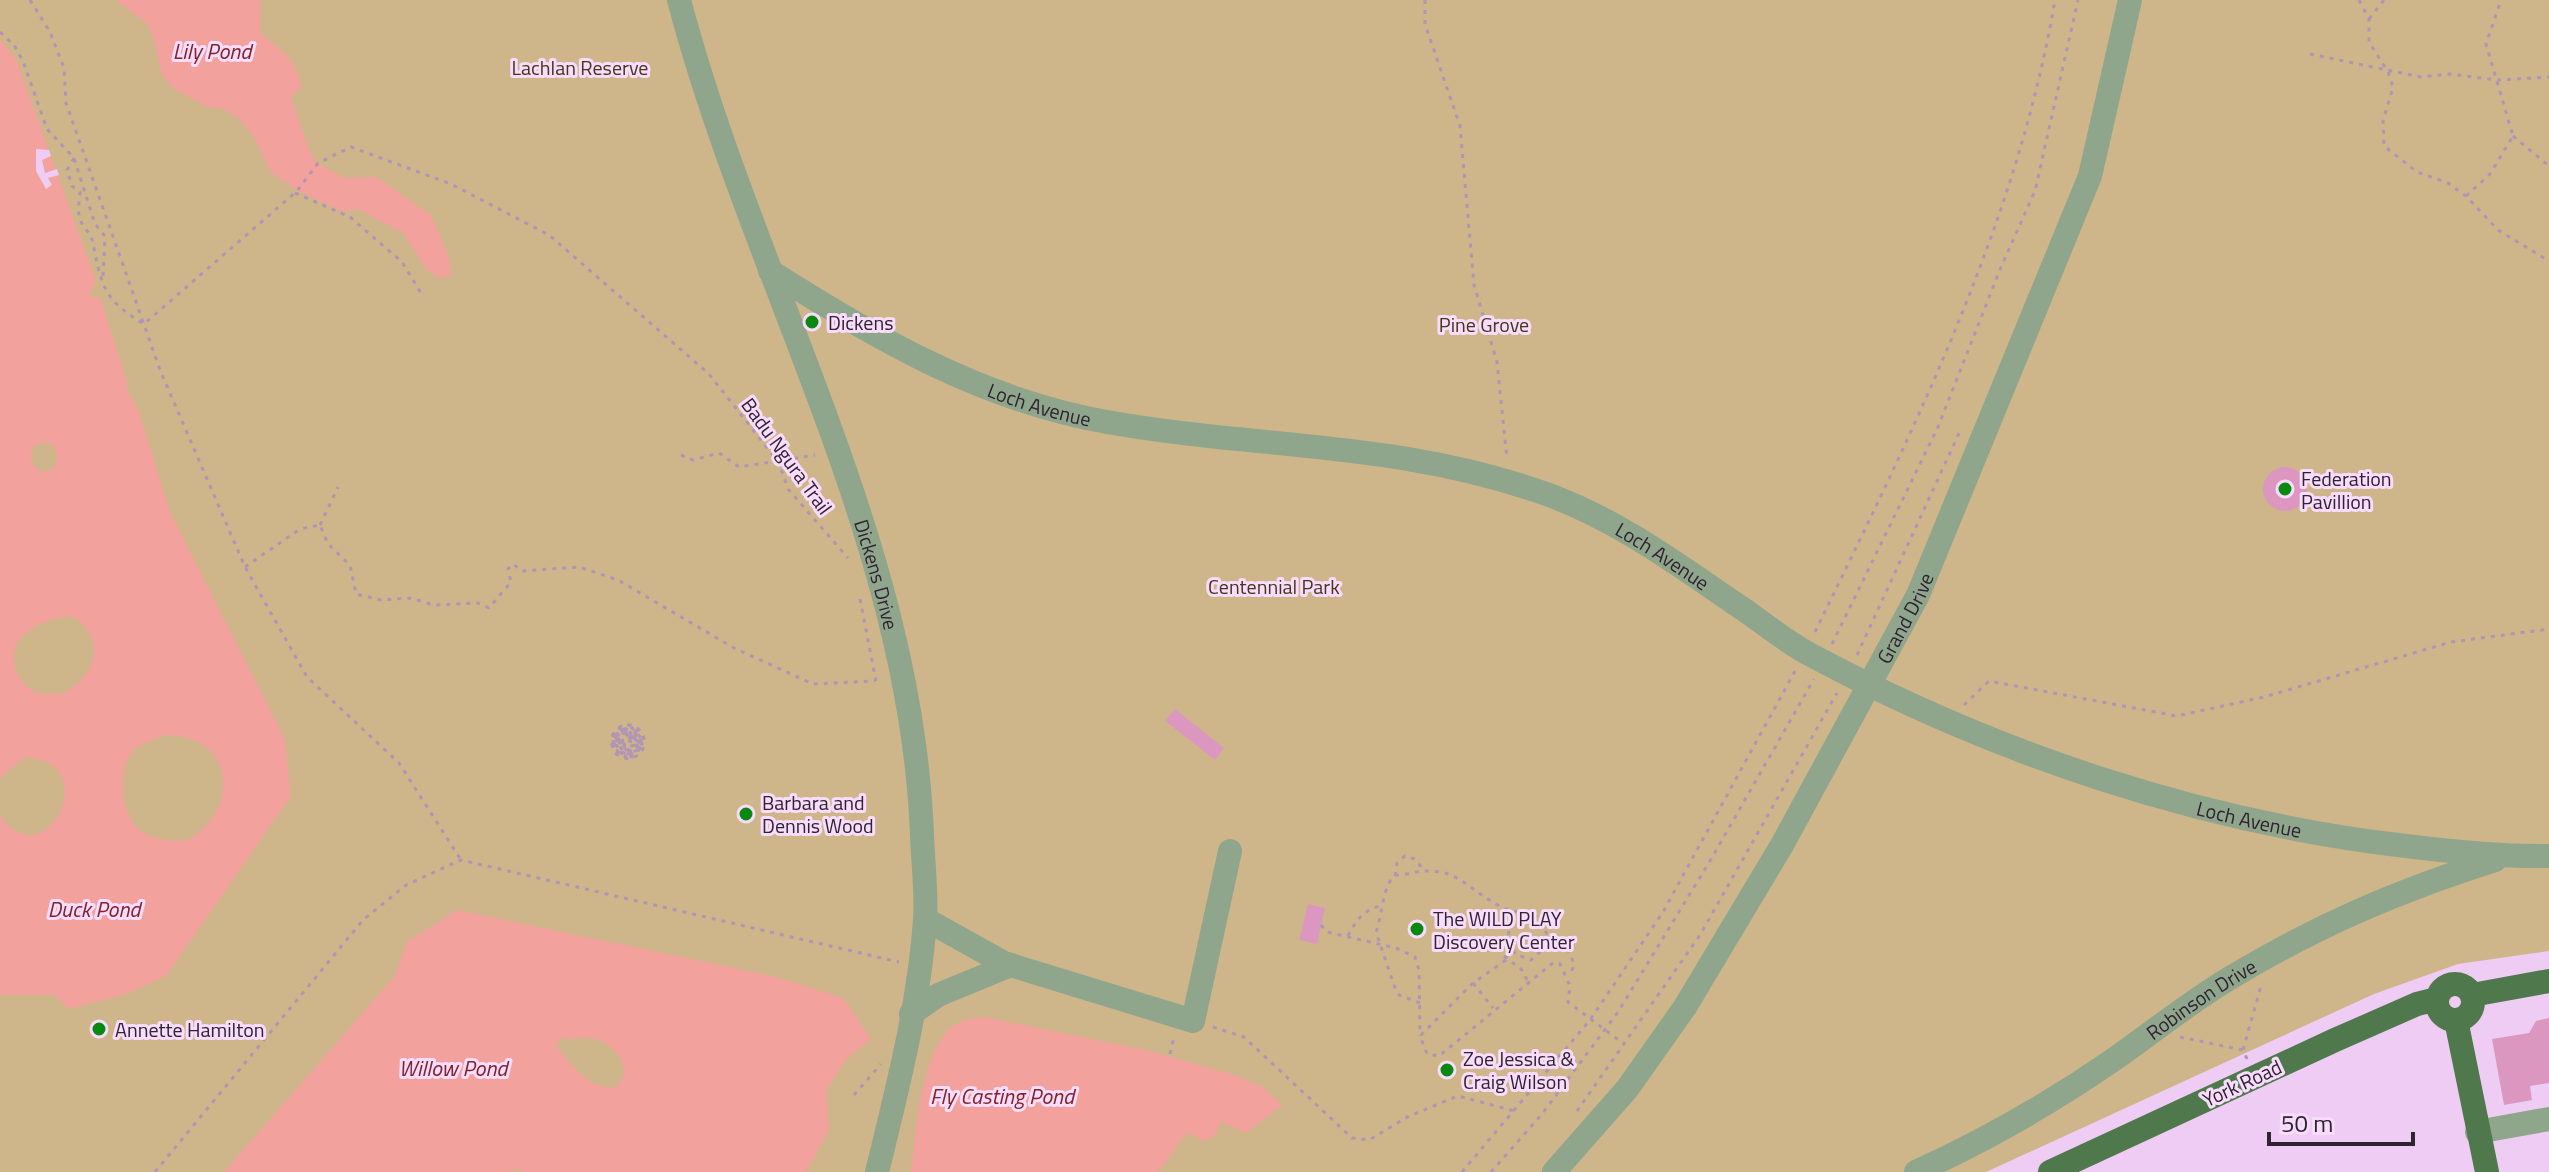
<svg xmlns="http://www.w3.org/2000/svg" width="2549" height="1172" viewBox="0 0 2549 1172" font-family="'Titillium Web',sans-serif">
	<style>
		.green { fill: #ceb68a }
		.water { fill: #f3a19d; fill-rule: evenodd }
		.pier { fill: #efccf3 }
		.building { fill: #dc97c0 }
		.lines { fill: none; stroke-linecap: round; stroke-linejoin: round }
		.path { stroke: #b095b4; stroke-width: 3; stroke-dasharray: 4 6; stroke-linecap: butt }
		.minor { stroke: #8fa68d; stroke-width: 24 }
		.major { stroke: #4f794c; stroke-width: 24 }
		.poi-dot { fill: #0a8911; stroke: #f8dcfc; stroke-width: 3 }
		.labels { text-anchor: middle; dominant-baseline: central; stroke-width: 6; stroke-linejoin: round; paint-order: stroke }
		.park-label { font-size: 20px; fill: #463617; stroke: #f8dcfc }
		.poi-label { font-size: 20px; fill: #2f2231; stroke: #f8dcfc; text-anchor: start }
		.street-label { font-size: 20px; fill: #2f2231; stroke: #f8dcfc }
		.water-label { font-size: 22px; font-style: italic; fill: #822427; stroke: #f8dcfc }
	</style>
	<rect width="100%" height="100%" fill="#efccf3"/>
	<path class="green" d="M0 0H2549V951L2458 964 2374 994 1986 1172H0Z"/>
	<path class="water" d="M116 0H261L260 32C281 54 295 53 301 87L291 97 309 150 318 164 345 178 376 177 431 215 448 255 452 275 439 278 427 270 403 233 360 210 341 211 298 191 271 172 252 134 237 117 223 109 208 107 174 89 162 75 152 33 145 22Z
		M0 39 16 59 96 281 89 297H100L128 385 125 386 138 409 170 512 285 739 291 796 166 976 126 994 69 1009 54 995H0V816C45 880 106 762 25 757L0 778ZM43 442 53 445 57 456 54 469 41 472 31 462 33 447ZM74 617C108 642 95 676 62 694 55 694 44 695 36 692 29 690 22 682 18 675 0 638 43 616 74 617ZM168 735C235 736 241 811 186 841 170 840 149 840 137 828 121 810 118 775 130 755 137 743 155 739 168 735Z
		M457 910 777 977 843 998 871 1039 846 1059 826 1091 829 1130 806 1172H523L517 1169 508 1172H224L394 977 407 942ZM560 1038C571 1041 583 1036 593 1038 615 1044 635 1068 616 1087 590 1090 571 1066 557 1046Z
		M984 1017 1150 1051 1238 1076 1263 1087 1282 1105 1246 1133 1221 1122 1214 1137 1203 1141 1189 1133C1172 1145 1172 1161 1156 1172H911C916 1135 921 1038 960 1022 967 1019 977 1018 984 1017Z"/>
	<path class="pier" d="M36 149 49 150 51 156 42 160 45 173 57 169 59 175 48 178 52 185 46 189 36 171Z"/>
	<path class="building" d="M2263 489a22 22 0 1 1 44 0a22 22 0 1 1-44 0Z
		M1175 709 1224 748 1215 760 1165 721Z
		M1308 904 1325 908 1317 944 1299 940Z
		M2549 1018V1083L2530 1086 2532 1100 2504 1105 2492 1039 2529 1033 2536 1021Z"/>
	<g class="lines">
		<path class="path" d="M30 0 50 32 64 68 66 103 160 370 245 567 307 677 399 763 461 860
			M1425 0V24L1460 126 1474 285 1497 362 1507 459
			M2359 0 2369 19V42L2388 72 2393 87 2383 121 2384 146 2417 172 2448 183 2466 196 2498 230 2549 261
			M2369 19 2384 0
			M0 32 14 45 23 61 47 129 74 158 95 224 105 236 103 278
			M2310 54 2421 77 2449 74 2498 80 2549 77
			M2513 136 2549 166
			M74 158 67 170 72 186 80 192C78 213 76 220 91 235 102 283 99 297 144 324L297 191 318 163 351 147 451 184 549 235 709 374 779 463 788 489 848 558
			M295 193 350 217 402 262 421 293
			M2466 196 2490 174 2513 136 2486 44 2501 0
			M681 455 693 460 719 453 739 467 815 455
			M320 525 338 487
			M245 567 300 529 320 525 328 544 350 565 356 594 381 600 410 598 434 605 478 603 489 608 511 582 508 569 513 564 522 571 579 567 618 580 734 648 813 684 875 681
			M860 599 876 681
			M1815 632C1913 431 2017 223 2055 0
			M1832 644 1938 427 2001 267 2035 191 2078 0
			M1857 655 1961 429
			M1964 705 1989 681 2177 716 2264 697 2451 642 2549 629
			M628 741 638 742 629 731 638 736 639 742 645 743C642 721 618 718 611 739L616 730 626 725C636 726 642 731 644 741L631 727 641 741 635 731C624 726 620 733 614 740L618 732 628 727 614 735C611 747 617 752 626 757L617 754 610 741 616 754C626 761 636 760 643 749V745L632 757H627L636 754 642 745C633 756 618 760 614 741L620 751 626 754 616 741 625 731 628 732C623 732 619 735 618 740 622 736 624 730 633 734L637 741 629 734 634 741 627 736 622 741 628 735H624L621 743 626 750 618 741 622 750 632 751 637 745 628 750 635 745 625 747 621 741 627 747 639 744 628 754 637 750 640 744H646
			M1395 876 1397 863 1405 856 1415 859 1422 868
			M1507 911 1509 939 1515 954 1531 960 1551 942
			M1321 925 1327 932 1396 948 1415 957 1419 970 1420 1036
			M1348 936C1356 920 1364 909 1384 905
			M1504 956 1522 970 1528 982
			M1506 960 1473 983 1420 1036 1427 1054 1439 1056 1554 962 1560 964 1570 986 1568 1002 1624 1044
			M1473 983 1493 1008
			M1420 1003 1399 995 1395 988 1376 932C1382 917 1383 883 1395 876 1395 875 1406 874 1407 874 1457 861 1467 892 1506 909 1518 914 1530 909 1540 920 1544 926 1547 936 1551 942 1567 947 1571 950 1574 967L1568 975
			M1213 1027 1244 1037 1352 1138 1369 1140 1409 1116 1458 1096 1515 1111
			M2180 1037 2243 1050
			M1170 1054 1174 1037
			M2247 1059 2243 1050 2261 986
			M854 1095 881 1064
			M1577 1111 1700 935 1837 693
			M155 1172 363 920 406 885 461 860 899 962
			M1462 1172 1590 1020 1663 912 1795 671
			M1491 1172 1542 1114 1618 1012 1710 861 1814 679"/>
		<g class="minor">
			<path id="s1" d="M679 0C753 281 911 539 922 835 923 863 927 893 925 920 919 1006 897 1090 877 1172"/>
			<path id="s2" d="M770 271C875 338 982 400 1107 422 1259 449 1400 441 1549 495 1622 522 1682 568 1746 611 1767 626 1787 642 1809 654 1994 753 2198 822 2406 846 2454 852 2501 857 2549 856"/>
			<path d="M925 919 1004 963 1193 1021 1230 851"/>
			<path d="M911 1014 938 995 1011 965"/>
			<path d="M2477 1132 2549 1119"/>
			<path id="s3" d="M1554 1172 1627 1089 1685 1007 1782 845 1918 595 2090 176 2130 0"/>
			<path id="s4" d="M1916 1172C1984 1141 2054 1101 2116 1058 2154 1031 2190 1002 2230 978 2318 925 2398 891 2495 860"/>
		</g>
		<path class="major" d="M2437 1002a18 18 0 1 1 36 0a18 18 0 1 1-36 0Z
			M2472 995 2549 981
			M2456 1020 2487 1172
			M2050 1172 2335 1040 2417 1004 2437 999"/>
	</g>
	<g class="poi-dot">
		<circle cx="812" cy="322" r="8"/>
		<circle cx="2285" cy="489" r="8"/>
		<circle cx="746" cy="814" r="8"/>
		<circle cx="1417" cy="929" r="8"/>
		<circle cx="99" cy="1029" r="8"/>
		<circle cx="1447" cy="1070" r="8"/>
	</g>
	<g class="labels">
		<g class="park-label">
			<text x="580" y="67">Lachlan Reserve</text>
			<text x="1484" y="324">Pine Grove</text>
			<text x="1274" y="586">Centennial Park</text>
		</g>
		<g class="poi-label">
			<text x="828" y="322">Dickens</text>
			<text x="2301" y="478">Federation<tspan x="2301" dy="23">Pavillion</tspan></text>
			<text x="762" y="802">Barbara and<tspan x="762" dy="23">Dennis Wood</tspan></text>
			<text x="1433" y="918">The WILD PLAY<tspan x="1433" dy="23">Discovery Center</tspan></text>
			<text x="115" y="1029">Annette Hamilton</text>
			<text x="1463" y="1058">Zoe Jessica &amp;<tspan x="1463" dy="23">Craig Wilson</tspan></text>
		</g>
		<g class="street-label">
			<text stroke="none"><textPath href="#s2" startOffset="302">Loch Avenue</textPath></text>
			<text transform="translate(787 456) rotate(54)">Badu Ngura Trail</text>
			<text stroke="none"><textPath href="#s2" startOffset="950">Loch Avenue</textPath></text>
			<text stroke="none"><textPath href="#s1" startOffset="608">Dickens Drive</textPath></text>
			<text stroke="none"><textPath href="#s3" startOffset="658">Grand Drive</textPath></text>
			<text stroke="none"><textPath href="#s2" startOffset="1598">Loch Avenue</textPath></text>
			<text stroke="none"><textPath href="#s4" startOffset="334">Robinson Drive</textPath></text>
			<text transform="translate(2242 1083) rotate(-25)">York Road</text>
		</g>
		<g class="water-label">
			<text x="212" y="51">Lily Pond</text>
			<text x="94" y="909">Duck Pond</text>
			<text x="453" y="1068">Willow Pond</text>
			<text x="1002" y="1096">Fly Casting Pond</text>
		</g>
	</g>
	<path d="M2269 1132v12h144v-12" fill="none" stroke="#2f2231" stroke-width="4"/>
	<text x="2281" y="1132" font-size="24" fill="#2f2231" stroke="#f8dcfc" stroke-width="6" paint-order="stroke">50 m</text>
</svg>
